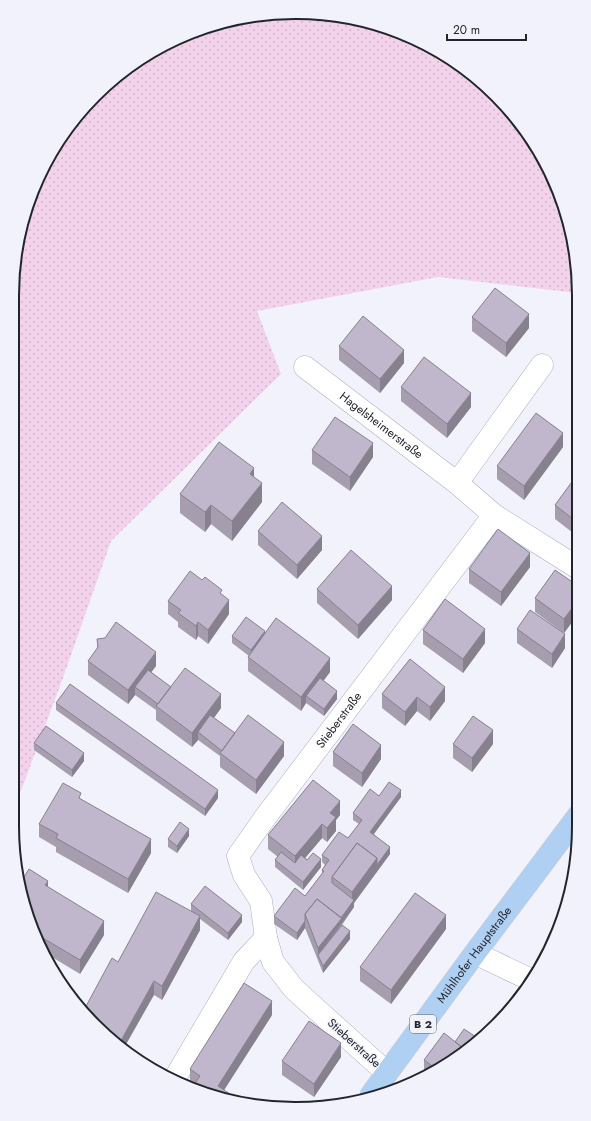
<svg xmlns="http://www.w3.org/2000/svg" width="591" height="1121" viewBox="0 0 591 1121" font-family="Jost,sans-serif">
	<style>
		.grass { fill: url(#grass-dots) }
		.lines { fill: none; stroke-linecap: round; stroke-linejoin: round }
		.street-casing { stroke: #acafc5; stroke-width: 23 }
		.primary-casing { stroke: #cfcfd1; stroke-width: 23 }
		.street { stroke: #fff; stroke-width: 22 }
		.primary { stroke: #afcff3; stroke-width: 22 }
		.wall { fill: #a69daf }
		.shaded-wall { fill: #87808f }
		.building { fill: #c1b7cc; stroke: #87808f }
		.labels { text-anchor: middle; dominant-baseline: central; stroke-width: 3; stroke-linejoin: round; paint-order: stroke }
		.shield { fill: #f1f2fb; stroke: #61626b; stroke-width: 1 }
		.shield-label { font-size: 11px; font-weight: bold; fill: #23252d }
		.street-label { font-size: 12px; fill: #23252d; stroke: #f1f2fb }
		.rim { fill: none; stroke: #23252d; stroke-width: 2 }
	</style>
	<defs>
		<pattern id="grass-dots" width="8" height="8" patternUnits="userSpaceOnUse"><rect width="8" height="8" fill="#f3d2ec"/><path d="M2 2h.1M6 6h.1" fill="none" stroke="#d0b4cb" stroke-width="1.8" stroke-linecap="round"/></pattern>
	</defs>
	<rect width="100%" height="100%" fill="#f1f2fb"/>
	<path class="grass" d="M277 13 332 14 386 27 437 50 483 83 531 138 558 187 577 259V293L438 277 257 311 281 374 111 541 64 675 12 815 13 277 22 222 50 154 82 109 123 71 170 41 222 22Z"/>
	<g class="lines">
		<defs>
			<g id="street">
				<path id="s1" d="M305 367 457 483 494 515 578 568"/>
				<path d="M457 483 542 365"/>
				<path d="M475 953 531 980"/>
				<path id="s2" d="M387 1073 294 989 273 962 266 938 261 901 244 875 238 856 264 819 494 515"/>
				<path d="M175 1078 244 961 266 938"/>
			</g>
			<g id="primary">
				<path id="s3" d="M371 1095 475 953 578 816"/>
			</g>
		</defs>
		<use href="#street" class="street-casing"/>
		<use href="#primary" class="primary-casing"/>
		<use href="#street" class="street"/>
		<use href="#primary" class="primary"/>
	</g>
	<path class="wall" d="M472 317 529 328 506 357 472 331Z
		M339 346 404 363 380 393 339 360Z
		M401 387 471 407 447 438 401 401Z
		M563 447 524 500 497 479V466Z
		M312 450 373 457 350 491 312 464Z
		M254 477 262 502 232 541 211 524 205 532 180 513V494Z
		M577 481V536L555 519V505Z
		M258 531 322 550 297 579 258 545Z
		M530 567 501 606 469 583V569Z
		M578 586V614L564 633 535 612V598Z
		M317 589 392 600 358 639 317 603Z
		M222 595 229 614 208 644 198 636 196 640 178 627V622L168 614V601Z
		M517 629 565 648 552 668 517 643Z
		M423 630 485 643 463 673 423 644Z
		M265 634 330 672 323 681 337 699 324 716 306 703 301 711 248 671V657L249 656 232 643V636Z
		M97 639 156 666 151 672 171 687 221 708 214 718 235 733 284 756 256 794 220 767V756L198 740 192 747 156 720V710L135 695 128 704 88 675V661L97 649Z
		M410 659 445 701 430 721 417 711 405 726 382 708V694Z
		M56 703 218 798 205 816 56 710Z
		M34 743 84 761 72 777 34 750Z
		M453 744H493L472 772 453 758Z
		M333 752 381 759 362 787 333 766Z
		M379 796 401 797 374 834 390 854 354 903V907L342 925 350 939 323 973 305 928 297 940 274 924V916L305 896 322 874V870L325 865 322 862V855L348 838 359 824 353 820V813Z
		M81 799 151 853 128 893 56 852V847L39 837V824Z
		M340 815 336 820V831L327 842 322 838 305 858 321 867 303 890 275 867V860L278 857 268 849V835Z
		M189 836 177 853 168 847V839Z
		M48 887 104 935 80 974 47 954 27 917Z
		M191 904 242 922 228 940 200 919V930L162 1000 154 995 118 962 191 911Z
		M446 929 391 1004 360 981V967Z
		M272 1015 224 1090 230 1100 194 1085 190 1083V1069Z
		M455 1042 476 1043 425 1074H424V1060Z
		M341 1057 314 1097 282 1075V1061Z"/>
	<path class="shaded-wall" d="M529 314V328L506 357V343Z
		M404 350V363L380 393V379Z
		M471 393V407L447 438V424Z
		M563 433V447L524 500V486Z
		M373 443V457L350 491V477Z
		M254 468V487L250 474Z
		M262 483V502L232 541V521Z
		M211 505V524L205 532V512Z
		M322 536V550L297 579V565Z
		M530 553V567L501 606V592Z
		M392 586V600L358 639V625Z
		M229 600V614L208 644V630Z
		M578 600V614L564 633V619Z
		M198 622V636L196 640V626Z
		M485 629V643L463 673V659Z
		M265 631V639L251 657V650Z
		M565 634V648L552 668V654Z
		M156 652V666L138 690 135 687V695L128 704V690Z
		M330 658V672L310 699 306 696V703L301 711V697Z
		M445 687V701L430 721V707Z
		M337 691V699L324 716V709Z
		M221 694V708L201 735 198 732V740L192 747V733Z
		M417 697V711L405 726V712Z
		M493 730V744L472 772V758Z
		M284 742V756L256 794V780Z
		M381 745V759L362 787V773Z
		M84 753V761L72 777V770Z
		M218 790V798L205 816V809Z
		M401 790V797L370 839V832Z
		M340 801V815L336 820V831L327 842V828L330 813Z
		M322 824V838L295 870V856Z
		M189 829V836L177 853V846Z
		M151 839V853L128 893V879Z
		M390 847V854L354 903V907L318 955V948L352 903V892L377 858Z
		M321 859V867L303 890V882Z
		M48 881V895L45 885Z
		M242 915V922L228 940V933Z
		M446 915V929L391 1004V990Z
		M200 916V930L162 1000V986Z
		M104 921V935L80 974V960Z
		M305 921V928L297 940V933Z
		M350 931V939L323 973V966Z
		M154 981V995L124 1048 119 1044Z
		M272 1001V1015L219 1098 218 1086Z
		M476 1037V1043L468 1048Z
		M341 1043V1057L314 1097V1084Z
		M230 1094V1100H226Z"/>
	<path class="building" d="M495 288 529 314 506 343 472 317Z
		M363 316 404 350 380 379 339 346Z
		M424 357 471 393 447 424 401 387Z
		M536 413 563 433 524 486 497 466Z
		M335 417 373 443 350 477 312 450Z
		M219 442 254 468 250 474 262 483 232 521 211 505 205 512 180 494Z
		M574 479 577 481V522L555 505Z
		M282 502 322 536 297 565 258 531Z
		M498 529 530 553 501 592 469 569Z
		M351 550 392 586 358 625 317 589Z
		M555 570 578 586V600L564 619 535 598Z
		M190 571 202 580 205 577 222 590 220 593 229 600 208 630 198 622 196 626 178 613 181 610 168 601Z
		M445 599 485 629 463 659 423 630Z
		M530 610 565 634 552 654 517 629Z
		M246 617 265 631 251 650 232 636Z
		M276 618 330 658 301 697 248 657Z
		M116 622 156 652 128 690 88 661 98 647 97 639 105 638Z
		M410 659 445 687 430 707 417 697 405 712 382 694Z
		M185 668 221 694 192 733 156 706Z
		M148 670 171 687 158 704 135 687Z
		M320 678 337 691 324 709 306 696Z
		M70 684 218 790 205 809 56 703Z
		M210 715 235 733 222 751 198 732Z
		M248 715 284 742 256 780 220 753Z
		M473 716 493 730 472 758 453 744Z
		M353 724 381 745 362 773 333 752Z
		M46 726 84 753 72 770 34 743Z
		M313 780 340 801 330 813 336 817 327 828 322 824 295 856 268 835Z
		M389 782 401 790 370 832 390 847 377 865V858L357 843 332 877V883L354 900 341 918 317 899 305 914V921L297 933 274 916 295 888 305 896 324 871 322 870 329 860 322 855 339 832 348 838 362 820 353 813 370 789 379 796Z
		M63 783 81 793 79 798 151 839 128 879 56 838 58 834 39 824Z
		M180 822 189 829 177 846 168 839Z
		M357 843 377 858 352 892 332 877Z
		M281 852 295 863 301 855 307 860 313 853 321 859 303 882 275 860Z
		M29 869 48 881 45 885 104 921 80 960 36 934 27 917 21 882Z
		M205 886 242 915 228 933 191 904Z
		M156 892 200 916 162 986 154 981 119 1044 84 1010 112 958 118 962Z
		M415 893 446 915 391 990 360 967Z
		M317 899 342 918 318 948 305 914Z
		M342 925 350 931 323 966 318 955Z
		M244 983 272 1001 218 1086 230 1094 226 1100 222 1099 193 1086 200 1076 190 1069Z
		M309 1021 341 1043 314 1084 282 1061Z
		M464 1029 476 1037 468 1048 463 1051V1048L455 1042Z
		M444 1033 463 1048 459 1053 435 1068 424 1060Z"/>
	<g class="labels">
		<rect class="shield" x="410" y="1015" width="26" height="18" rx="3"/>
		<g class="shield-label">
			<text x="423" y="1024">B 2</text>
		</g>
		<g class="street-label">
			<text stroke="none"><textPath href="#s1" startOffset="96">Hagelsheimerstraße</textPath></text>
			<text stroke="none"><textPath href="#s2" startOffset="442">Stieberstraße</textPath></text>
			<text stroke="none"><textPath href="#s3" startOffset="174">Mühlhofer Hauptstraße</textPath></text>
			<text transform="translate(354 1043) rotate(42)">Stieberstraße</text>
		</g>
	</g>
	<path d="M0 0H591V1121H0ZM295 19H296A276 276 0 0 1 572 295V826A276 276 0 0 1 296 1102H295A276 276 0 0 1 19 826V295A276 276 0 0 1 295 19Z" fill="#f1f2fb" fill-rule="evenodd"/>
	<path class="rim" d="M295 19H296A276 276 0 0 1 572 295V826A276 276 0 0 1 296 1102H295A276 276 0 0 1 19 826V295A276 276 0 0 1 295 19Z"/>
	<path d="M447 34v6h79v-6" fill="none" stroke="#23252d" stroke-width="2"/>
	<text x="453" y="34" font-size="12" fill="#23252d" stroke="#f1f2fb" stroke-width="3" paint-order="stroke">20 m</text>
</svg>
